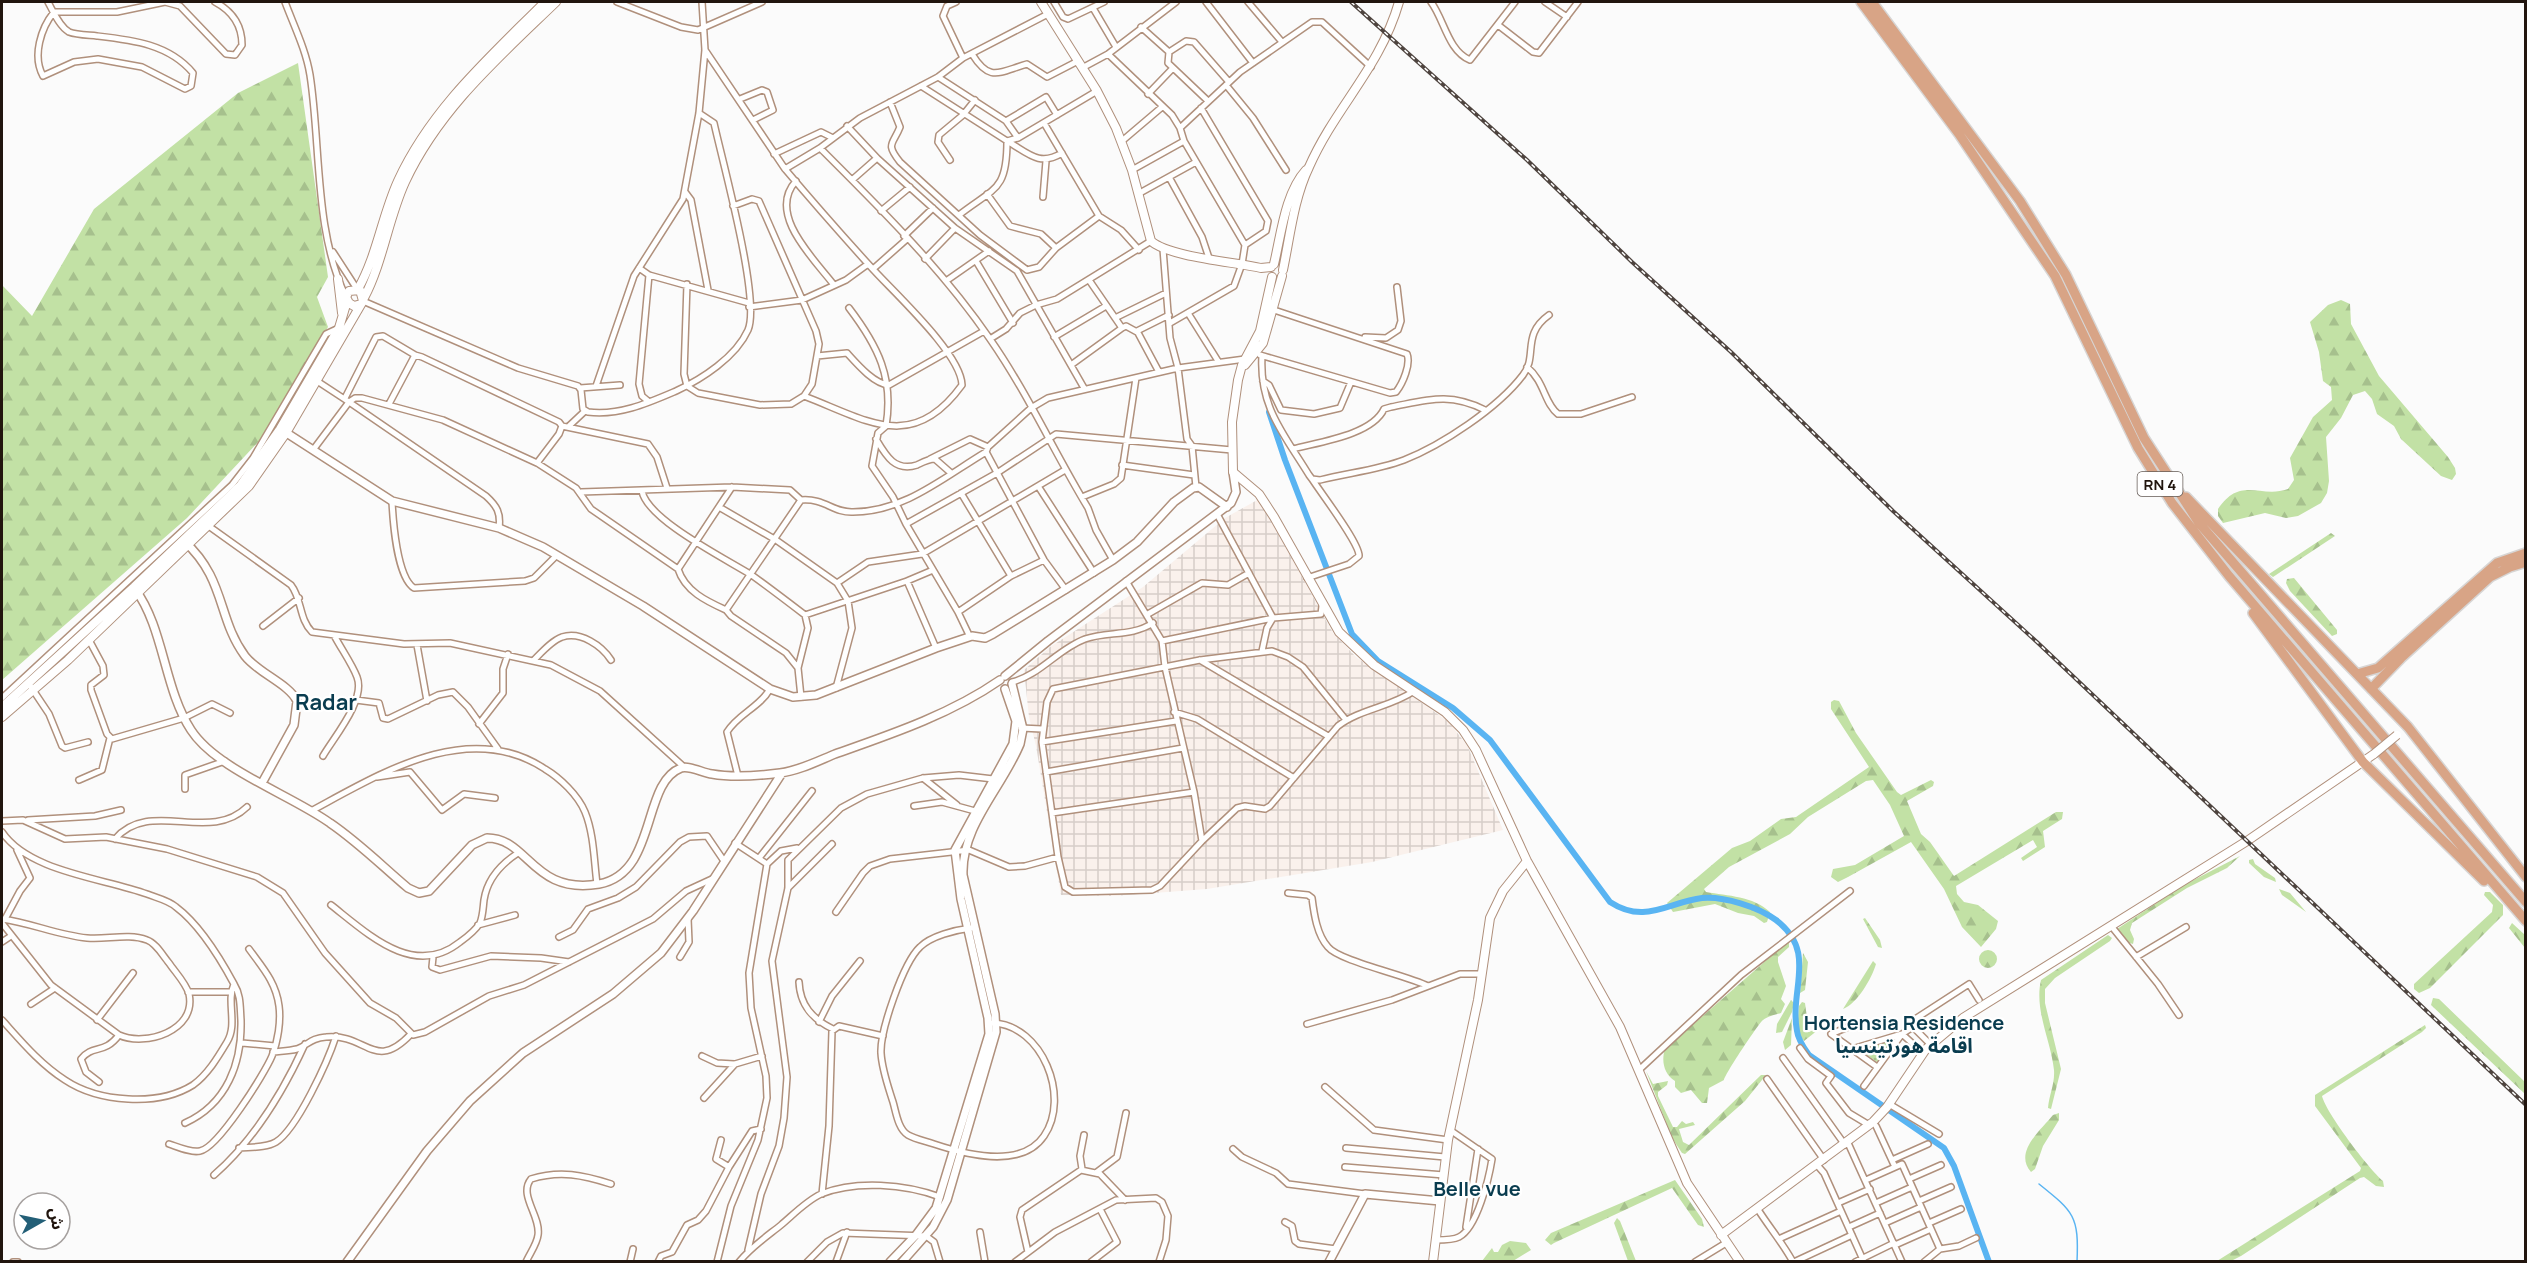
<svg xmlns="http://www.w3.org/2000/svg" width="2527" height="1263" viewBox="0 0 2527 1263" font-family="Manrope,'Noto Sans Arabic',sans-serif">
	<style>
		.industrial { fill: url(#industrial-grid) }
		.forest { fill: url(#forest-firs) }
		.park { fill: url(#park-dots) }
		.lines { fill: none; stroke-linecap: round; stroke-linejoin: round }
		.stream { stroke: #59b4f2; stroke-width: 1.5 }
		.canal { stroke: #59b4f2; stroke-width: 6 }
		.minor-casing { stroke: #b0907c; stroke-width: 8 }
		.tertiary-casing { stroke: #b0907c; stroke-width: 10 }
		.secondary-casing { stroke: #b0907c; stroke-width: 10 }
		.trunk-casing { stroke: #d7d5d4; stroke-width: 12 }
		.minor { stroke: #fff; stroke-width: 5 }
		.tertiary { stroke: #fff; stroke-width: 7 }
		.secondary { stroke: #fff; stroke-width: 8 }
		.trunk { stroke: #d8a486; stroke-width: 9 }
		.rail-casing { stroke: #4e443f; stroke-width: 4 }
		.rail { stroke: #fff; stroke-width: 1.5; stroke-dasharray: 4.5; stroke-linecap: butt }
		.secondary-bridge-casing { stroke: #b0907c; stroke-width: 10; stroke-linecap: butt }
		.secondary-bridge { stroke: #fff; stroke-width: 8 }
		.labels { text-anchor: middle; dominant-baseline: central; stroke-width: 4.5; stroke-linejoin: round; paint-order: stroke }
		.shield { fill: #fff; stroke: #645b56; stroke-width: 1.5 }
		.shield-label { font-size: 15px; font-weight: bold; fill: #21150e }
		.quarter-label { font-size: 20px; font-weight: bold; fill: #093c4f; stroke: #fff }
		.district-label { font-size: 22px; font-weight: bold; fill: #093c4f; stroke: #fff }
	</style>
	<defs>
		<pattern id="industrial-grid" width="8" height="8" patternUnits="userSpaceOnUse" patternTransform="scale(1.5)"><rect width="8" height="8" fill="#faf1ec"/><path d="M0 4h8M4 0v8" fill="none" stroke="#d6cec9"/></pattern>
		<pattern id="forest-firs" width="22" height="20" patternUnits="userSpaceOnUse" patternTransform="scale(1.5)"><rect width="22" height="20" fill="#c2e1a5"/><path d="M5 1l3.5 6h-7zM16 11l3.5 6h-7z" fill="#a6c08d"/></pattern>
		<pattern id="park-dots" width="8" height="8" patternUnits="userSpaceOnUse" patternTransform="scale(1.5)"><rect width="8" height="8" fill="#c2e1a5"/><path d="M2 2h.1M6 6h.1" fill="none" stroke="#a6c08d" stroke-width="1.8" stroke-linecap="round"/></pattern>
	</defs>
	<rect width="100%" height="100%" fill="#fbfbfb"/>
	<path class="industrial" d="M1259 499 1333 633 1356 657 1449 722 1468 747 1503 830 1372 862 1207 889 1114 896 1061 895 1036 746 1029 717 1024 670 1050 647 1143 587 1225 518Z"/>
	<path class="forest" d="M298 63 328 277 317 297 328 327 260 440 187 518 2 680V285L32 316 94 209 238 93Z
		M2341 300 2350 304 2351 324 2379 376 2448 457 2455 468 2456 474 2452 480 2441 476 2401 439 2394 426 2377 414 2372 399 2365 391 2353 395 2341 418 2326 437 2329 481 2327 493 2321 503 2298 516 2286 518 2265 513 2223 523 2218 516V509C2241 475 2260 499 2288 489L2294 480 2290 458 2313 417 2332 400 2331 387 2323 381 2319 352 2310 322 2328 305Z
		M2331 533 2335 536 2273 577 2269 574Z
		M2294 578 2337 630V634L2332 636 2290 591 2286 583 2287 579Z
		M1834 700 1839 701 1856 733 1897 792 1901 795 1931 780 1934 782 1933 786 1907 801 1921 834 1930 842 1954 876 2056 812H2063L2062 819 2043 831 2045 847 2023 861 2021 858 2037 847 2033 840 1956 886 1957 894 1964 902 1978 905 1998 921 1996 929 1981 947 1962 927 1944 889 1911 842 1848 877 1838 882 1831 877 1833 869 1855 865 1904 836 1890 805 1873 780 1866 781 1808 817 1790 834 1729 867 1704 889 1706 892C1728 896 1753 896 1770 912L1767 922 1764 923 1754 916 1738 913 1715 904 1673 912 1667 903 1732 848 1750 841 1781 819 1796 817 1869 767 1831 709V702Z
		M2240 856 2227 868 2187 888 2132 923 2130 930 2134 939 2133 944 2127 942 2117 929 2184 885Z
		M2253 859 2255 864 2275 878 2276 882 2264 877 2249 863V860Z
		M2279 889 2290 893 2306 912 2282 895Z
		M2485 892H2490L2503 905V915L2430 988 2419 993 2414 989V984L2492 912 2493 905 2484 895Z
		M1865 918 1880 940 1882 948 1878 947 1863 919Z
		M2512 923 2525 935V948L2509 928Z
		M2108 935 2112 938 2110 941 2055 978 2045 989V1003L2061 1069 2051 1109 2048 1108C2049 1095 2055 1084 2054 1070 2051 1041 2034 1010 2041 980Z
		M1786 943H1789V947L1778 957V962L1786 986 1781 999 1785 1004 1781 1013C1775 1015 1768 1016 1763 1020 1758 1024 1724 1076 1724 1080L1709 1088 1707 1103H1702L1691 1090 1681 1093 1675 1087V1081C1664 1074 1661 1061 1665 1049Z
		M1979 959a9 9 0 1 1 18 0a9 9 0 1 1-18 0Z
		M1803 953 1808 962 1805 990 1800 993Z
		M1873 961 1876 964C1872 978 1857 1004 1843 1009Z
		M2433 998 2439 999 2525 1082V1094L2431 1005Z
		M1791 1000 1794 1003 1792 1012 1782 1032 1776 1033 1777 1024Z
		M1802 1002 1805 1003 1809 1032 1823 1026 1804 1041C1796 1033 1798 1017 1799 1006Z
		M1792 1018 1791 1045 1785 1050 1783 1042Z
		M2425 1025 2426 1028 2422 1032 2322 1096C2326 1113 2369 1169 2383 1181L2384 1187 2376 1186 2364 1177 2360 1178 2241 1256 2231 1261H2217L2360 1171 2361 1168 2315 1106V1095Z
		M1646 1071 1653 1084 1668 1081 1667 1085 1658 1092V1096L1673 1127H1677L1682 1121 1686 1124 1693 1122 1695 1125 1679 1129 1683 1142 1689 1145 1761 1075H1766L1745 1101 1685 1154 1682 1153 1672 1138Z
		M2059 1113V1120L2043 1146 2035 1169 2031 1172C2013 1152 2042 1129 2053 1115Z
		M1675 1180 1702 1219 1704 1227 1698 1225 1672 1188 1554 1243 1551 1245 1545 1240 1551 1233Z
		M1617 1218 1620 1221 1636 1261H1628L1614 1223Z
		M1510 1241 1526 1243 1531 1250 1513 1261H1482L1492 1248 1494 1252H1498L1502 1245Z"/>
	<path class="park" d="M1894 1040 1877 1062 1860 1050Z"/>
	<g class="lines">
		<path class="stream" d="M2039 1184C2074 1212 2079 1216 2077 1262"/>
		<path class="canal" d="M1269 412 1285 460 1352 634 1378 661 1453 708 1490 740 1610 902C1645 925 1668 902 1702 898 1724 896 1758 907 1776 920 1818 952 1789 989 1797 1031 1798 1040 1804 1048 1809 1055L1944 1148 1954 1166 1989 1262"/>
		<defs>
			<path id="minor" d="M48 2C53 11 59 26 69 32 77 35 88 35 97 36 132 40 169 44 193 73L191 86 185 89 142 67 98 59 74 62 43 76C32 56 41 28 54 12H117L165 2 180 6 226 54 235 55 242 45C242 25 232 11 215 2
				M285 2C294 26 306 50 310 75 321 145 314 232 346 297
				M617 2 681 27 698 30 762 2
				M956 2 947 6 943 16 963 58
				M1054 2 1063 17 1068 19 1104 2
				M1206 2 1253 63
				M1248 2 1282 42
				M1431 2C1444 19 1448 51 1470 60L1515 2
				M1545 2 1567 17
				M1093 8 1116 47
				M1498 25 1533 52 1539 53 1578 2
				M1141 27 1169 52
				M705 50 785 169 820 148 860 118 938 77 963 58 1048 14
				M972 54C990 83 999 72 1027 64L1047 77 1078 61
				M1108 54 1172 115 1180 128
				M1082 68 1108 54 1176 2
				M938 77 1006 121 1018 138
				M1226 85 1253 118 1286 170
				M921 86 1007 141 1018 138 1097 91
				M1148 94 1173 68
				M740 99 762 90 767 92 773 110 753 120
				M1208 101 1168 63 1169 52 1186 41 1194 42 1229 82
				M890 102 900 127C893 145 885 143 900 162L980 235 1027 270 1039 267 1056 248 1099 216 1044 123
				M1201 108 1268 221 1266 231 1245 245
				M1006 121 1046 97 1057 115
				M847 126 877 158 955 228 1017 271 1084 388
				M1007 141C1028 153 1039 167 1062 153
				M1122 141 1162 107
				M820 148C880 208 942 269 990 339 1027 392 1054 452 1088 508L1096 530 1113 560
				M774 154 821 132 833 138
				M950 160 938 142 939 135 963 115 975 100
				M785 169C812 201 841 234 870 266 892 291 961 353 962 385 912 454 867 420 804 396
				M1132 170 1184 141
				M1169 177 1202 237 1209 258
				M852 180 877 158
				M796 181C766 214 815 260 834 285
				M685 192 691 200 708 290
				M987 194 1010 226 1041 234 1056 248
				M1138 194 1196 162
				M1043 197 1046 161
				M881 211 910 187
				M959 215C995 187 1007 191 1007 141
				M1099 216 1121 230 1139 250
				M904 236 933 208
				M1163 249 1170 338 1178 368 1187 439 1192 446 1196 487
				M333 252 357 289
				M925 259 955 228
				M976 261 1013 323
				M639 268 649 275 749 303
				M873 269 907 239
				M1089 280 1122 328
				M946 281 989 251
				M687 284 684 374 687 386 698 393 760 405 791 404 804 396 812 384 819 344 816 331 759 201 752 199 733 206
				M363 301 518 368 578 386 581 390 583 409 588 412C619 416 648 403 676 391 702 379 736 357 748 330 761 300 722 160 714 123L699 113
				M749 307 802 300 846 280 868 264
				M849 308C878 346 894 378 886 426L878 433 872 466 893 497 906 524 958 612 970 637
				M1188 313 1218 361
				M1115 318 1166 293
				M1170 323 1234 286 1242 264 1245 245 1184 141 1180 128 1240 72 1312 22H1322L1371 67
				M1054 337 1106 306
				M1365 337 1386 338 1398 330 1401 321 1397 287
				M990 339 1006 329 1020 313 1036 305 1057 299 1151 241
				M1260 355 1390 393 1396 392C1403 383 1411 364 1407 354L1274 310
				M817 356 847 353C857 364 874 384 889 385L984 331
				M1262 356C1259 407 1284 434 1309 475L1312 479 1320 480C1347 473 1378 470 1404 460 1442 445 1498 408 1523 375 1538 356 1521 335 1549 315
				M1071 365 1122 328 1126 326 1137 332
				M1527 367C1545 382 1544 403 1558 414H1581L1632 397
				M1159 372 1137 331 1169 315
				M317 381 349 402 355 398H362L443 420 537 463 576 488 591 509 678 569C685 591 706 601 726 610
				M1263 381 1269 385 1281 410 1314 414 1340 408 1351 382
				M596 386 634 276 683 199 699 113 705 50 702 2
				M580 388 620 385
				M345 398 376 337 383 336 415 355
				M648 401 642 396 639 384 649 275
				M389 404 415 355 422 357 559 422 562 426 559 434 537 463
				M562 426 648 444 657 457 667 488
				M569 426 585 411
				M876 439C886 456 895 472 917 465 923 462 928 459 935 459L951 473
				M1293 449C1319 442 1372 435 1384 409L1391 407C1428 400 1449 392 1485 410
				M313 450 349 402 486 496C497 506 501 513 499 528
				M986 452 1044 560 1066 590
				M930 459 970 439 988 447
				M1122 465 1194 475
				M1038 486 1094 573
				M642 491C647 520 728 560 753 576 771 589 788 602 805 615L808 628 798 668
				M581 492 732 487 790 490 801 500
				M961 493 1011 576
				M1082 497 1114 484 1121 478 1136 378
				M392 501C393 521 397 577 414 588L525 581 534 578 556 556
				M719 507 776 540 837 583 848 601 852 628 836 688
				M1217 514 1273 618 1267 628 1262 651
				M906 524 997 473 1056 434 1232 450
				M210 527 291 585C302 599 299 619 312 632L404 644 450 643 551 665 600 691 684 767
				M678 569 732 487
				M1307 578 1349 564 1359 556C1360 544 1321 493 1312 479
				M907 581 936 648
				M1126 581 1162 641 1165 667 1194 792 1202 841
				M837 583 868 562 922 554 1065 470
				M958 612 1011 576 1044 560
				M1148 614 1202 583 1228 585 1249 573
				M805 615 907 581 933 570
				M263 626 299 598
				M89 640 103 666 104 675 91 685V690L107 734 112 739 184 718 212 704 230 713
				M1162 641 1273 618 1321 614 1322 606
				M417 645 427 701
				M1200 660 1328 736
				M533 661C541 653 551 641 562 637 581 631 602 646 611 660
				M1012 682C1040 675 1058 649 1085 639 1108 631 1131 637 1153 623
				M29 684 49 714 62 746 65 748 88 742
				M801 697 798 668 786 653 731 616 726 610 801 500C825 498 833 513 853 512 904 512 944 477 986 452L988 447 1031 408 1048 398 1178 368 1245 359
				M2 698 232 485 253 458 326 334 339 328
				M356 700 379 703 383 718 388 719 438 695 453 692 468 707 498 749
				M1174 712 1197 719 1294 778
				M1346 720 1303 667 1288 657 1272 651 1200 660 1053 689 1047 702 1042 742 1058 857 1065 887 1073 892 1152 890 1160 886 1202 841 1237 808 1245 806 1265 809 1270 806 1338 726C1360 709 1391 707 1414 691
				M479 724 503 693V669L508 654
				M1021 728 1042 729
				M1042 742 1176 721
				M323 756C334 737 366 700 357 677 352 664 342 650 335 637
				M1046 772 1183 748
				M738 776 727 732C738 714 760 707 770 689
				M377 777 410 772 442 810 464 794 495 798
				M923 778 957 805
				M79 780 102 770 110 738
				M185 789V775L225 761
				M914 806 942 802 975 811
				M311 811C380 774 468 718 545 769 560 778 578 795 585 812 594 834 594 861 597 884
				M1052 813 1194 792
				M28 820 95 816 121 810
				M2 821 23 820 65 839 106 837 167 849 257 877 283 893 325 953 370 1003 396 1018 413 1035 425 1032 489 996 524 985 653 919 686 891 712 879
				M2 832C29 872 103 878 147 894 157 898 168 900 176 907 200 925 220 958 234 984 226 1002 238 1024 227 1042 218 1057 208 1074 193 1085 158 1107 98 1102 65 1080 40 1064 21 1041 2 1020
				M115 839C150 798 209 844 247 807
				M735 843 767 864
				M759 858 812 791
				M788 888 832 844
				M1288 893 1308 895 1312 898C1314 914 1317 935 1328 947 1339 961 1406 975 1428 986
				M331 905C368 934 414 979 460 942 467 937 475 931 480 923 483 916 483 908 484 900 487 880 501 864 518 853
				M836 912 863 873 870 866 890 859 969 850 1009 867 1025 866 1058 857
				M2 919C31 923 58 935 87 938 106 940 128 933 147 940 156 943 163 956 169 963 175 972 186 983 189 994 197 1031 145 1047 119 1035L51 985 2 923
				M5 919 20 891 30 878 17 850
				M478 925 515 915
				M2112 927 2158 984 2179 1015
				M971 928C955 930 931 936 920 947 903 963 880 1031 881 1053 882 1070 888 1086 893 1102 896 1112 898 1129 908 1135 915 1139 925 1141 934 1144 964 1154 1021 1170 1044 1136 1071 1097 1042 1025 993 1023
				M559 937 573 930 588 909 618 898 636 887 680 842 689 837 707 836 724 861
				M2 942 11 936
				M433 957 432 967 440 970 491 956 541 958 569 962
				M680 957 689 942 688 919
				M2136 957 2186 927
				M799 982C800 1005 812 1019 833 1029
				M188 992H231
				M31 1004 55 988
				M97 1020 133 973
				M819 1022 832 996 860 961
				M1860 1022 1831 1034 1877 1067
				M1307 1024 1392 1000 1460 974H1482
				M1913 1027 1931 1045
				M242 1043 275 1046
				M1800 1048 1808 1059 1831 1076 1826 1083 1849 1113 1869 1125
				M1852 1049 1902 1034 1864 1086
				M273 1052C281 1051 289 1051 297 1049 308 1045 311 1038 326 1037 367 1033 374 1073 411 1034
				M1923 1053 1902 1034 1913 1027 1912 1021 1969 984 1979 1000
				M702 1056 717 1063 734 1064
				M1783 1058 1845 1145
				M1639 1070 1741 975 1850 891
				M1767 1079 1824 1160
				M99 1082 86 1072 81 1059C93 1044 104 1055 119 1035
				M1325 1087 1374 1130 1448 1140
				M704 1098 735 1064 762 1056
				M1889 1104 1939 1134
				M185 1123C227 1104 242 1063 241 1020 240 1007 241 995 234 984
				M1876 1126 1895 1167
				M721 1140 716 1159 729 1167
				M1848 1143 1902 1262
				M169 1144C178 1147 191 1153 200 1151 218 1148 265 1073 272 1056 278 1041 281 1021 279 1006 276 982 262 967 249 949
				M239 1148C251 1147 266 1148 276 1142 297 1129 328 1061 336 1036
				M1346 1148 1445 1157
				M1233 1149 1242 1157 1276 1173 1288 1184 1365 1194
				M1892 1160 1928 1144
				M1817 1165 1824 1173 1864 1262
				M1345 1167 1444 1175
				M1082 1169 1080 1156 1084 1135
				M1097 1172 1117 1157 1126 1113
				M214 1175C253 1141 284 1090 305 1044
				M1909 1179 1941 1165
				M1866 1180 1902 1164 1940 1249
				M822 1194 829 1126 832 1031 839 1026 883 1036
				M1919 1201 1951 1187
				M1838 1203 1870 1189
				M1876 1203 1912 1187
				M1757 1208C1769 1227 1782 1242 1793 1262
				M1285 1222 1292 1226 1295 1241 1299 1244 1336 1249
				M1885 1223 1921 1207
				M1929 1223 1961 1209
				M1466 1227 1478 1149
				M1849 1227 1880 1213
				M980 1232 985 1262
				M1781 1238 1841 1211
				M1436 1240C1442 1240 1453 1240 1459 1237 1477 1228 1489 1178 1492 1159L1450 1130
				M1895 1245 1931 1229
				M748 1250 761 1194 779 1146 784 1118 787 1077 772 961 788 888V860L841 808 867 794 923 778 959 775 993 779
				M1028 1252 1020 1217 1022 1210 1081 1170 1100 1174 1125 1200
				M13 1262H18
				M526 1262C530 1253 537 1244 538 1235 541 1216 518 1195 531 1179 560 1170 583 1175 611 1184
				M630 1262 633 1249
				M658 1262 661 1256 672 1252 687 1225 698 1220 706 1211 729 1167 752 1131 761 1129
				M717 1262 731 1206 758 1140 767 1098 766 1076 751 1008 749 973 767 864 781 851 797 848
				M739 1262C751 1247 766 1237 781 1225 793 1215 806 1201 821 1194 856 1180 905 1184 940 1197
				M807 1262 827 1242 843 1233 926 1236 934 1242 940 1262
				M836 1262 847 1232
				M1015 1262 1055 1232 1116 1200 1156 1198 1162 1202 1168 1216 1166 1240 1159 1262
				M1091 1262 1117 1242 1100 1209
				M1695 1262 1726 1243
				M1794 1262 1852 1235
				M1855 1262 1894 1243
				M1924 1262 1940 1249 1959 1246 1976 1238"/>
			<path id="tertiary" d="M282 430 392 501 499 528 543 547 643 606 770 689 793 697 816 695 936 648 972 636 985 638 993 634 1113 560 1137 542 1174 502 1193 488 1199 487 1227 507
				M184 541C226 579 217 618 245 656 258 673 289 684 297 701L294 725 262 783
				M135 589C164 628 164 689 191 730 216 769 291 795 330 823 358 842 382 866 408 888L419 893 429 891 472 845 487 838C529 838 532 895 599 884 658 873 641 783 681 768 689 765 703 773 712 774 734 778 757 776 780 773 798 771 818 761 835 754 892 734 951 714 1000 680
				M1005 676 1048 641 1231 503 1236 492 1233 472
				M347 1262 427 1151 470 1101 523 1053 613 994 661 953 693 911 782 773
				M890 1262 916 1235 936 1208 989 1034 988 1018 961 899 955 850 1013 744 1016 721 1005 689
				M902 1262 933 1227 947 1200 996 1032 995 1014 963 875C961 826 1002 788 1020 744L1023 729 1012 684
				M1329 1262 1365 1194 1440 1201"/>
			<path id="secondary" d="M1041 2 1097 91 1116 128 1132 170 1151 241C1169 257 1235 262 1261 268L1271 267
				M1274 264C1281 235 1285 193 1306 170
				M1283 270C1290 236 1294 198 1309 167 1336 106 1380 68 1399 2
				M1272 277 1260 331 1242 365 1238 380 1232 422 1233 472 1259 494 1274 517 1339 632 1374 665 1445 712 1463 730 1476 750 1527 861 1620 1027 1687 1183 1740 1262
				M338 279 342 313
				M358 289C377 256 382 216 398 181 431 109 490 57 545 2
				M364 298C383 262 388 219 405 182 439 109 499 57 556 2
				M1245 365 1263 343 1282 276
				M2 707 134 587 240 486 280 429 339 328 347 301
				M2 717 68 660 249 486 286 433 363 301 360 290 349 291 346 297 349 303 354 306 361 304
				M1721 1235 1873 1122 1887 1107 1926 1049 1963 1018 2247 841 2374 754
				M1433 1262 1448 1140 1478 1000 1490 918 1503 891 1527 861"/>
			<path id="trunk" d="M1861 2 1959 134 2055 276 2138 448 2172 503 2229 576 2526 921
				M1872 2 2020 201 2066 275 2144 438 2199 523 2526 902
				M2186 497 2408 727 2526 877
				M2253 613 2363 762 2484 881
				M2357 674 2378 668 2497 563 2526 553
				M2371 689 2401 658 2490 577 2510 567 2526 562"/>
		</defs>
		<use href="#minor" class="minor-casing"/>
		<use href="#tertiary" class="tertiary-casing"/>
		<use href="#secondary" class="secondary-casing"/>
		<use href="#trunk" class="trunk-casing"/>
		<use href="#minor" class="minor"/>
		<use href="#tertiary" class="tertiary"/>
		<use href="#secondary" class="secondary"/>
		<use href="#trunk" class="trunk"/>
		<defs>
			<path id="rail" d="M1351 2 1527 160 1632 262 1731 352 1893 511 2038 643 2526 1105"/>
		</defs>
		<use href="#rail" class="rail-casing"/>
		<use href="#rail" class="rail"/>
		<defs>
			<path id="secondary-bridge" d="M2374 754 2397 735"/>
		</defs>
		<use href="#secondary-bridge" class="secondary-bridge-casing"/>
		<use href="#secondary-bridge" class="secondary-bridge"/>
	</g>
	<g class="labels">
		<rect class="shield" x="2137.5" y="472" width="45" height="24" rx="4.5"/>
		<g class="shield-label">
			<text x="2160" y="484">RN 4</text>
		</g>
		<g class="quarter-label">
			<text x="1904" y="1022">Hortensia Residence<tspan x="1904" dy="23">اقامة هورتينسيا</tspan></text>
			<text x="1477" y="1188">Belle vue</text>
		</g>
		<g class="district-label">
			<text x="326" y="702">Radar</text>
		</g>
	</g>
	<rect width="2527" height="1263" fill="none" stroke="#21150e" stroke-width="6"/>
	<g transform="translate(42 1221) rotate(81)"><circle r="28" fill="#ffffff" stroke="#a6a19f" stroke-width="1.5"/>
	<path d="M0-4.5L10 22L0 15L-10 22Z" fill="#235f77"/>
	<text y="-9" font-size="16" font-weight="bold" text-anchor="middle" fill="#21150e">ش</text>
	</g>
</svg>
